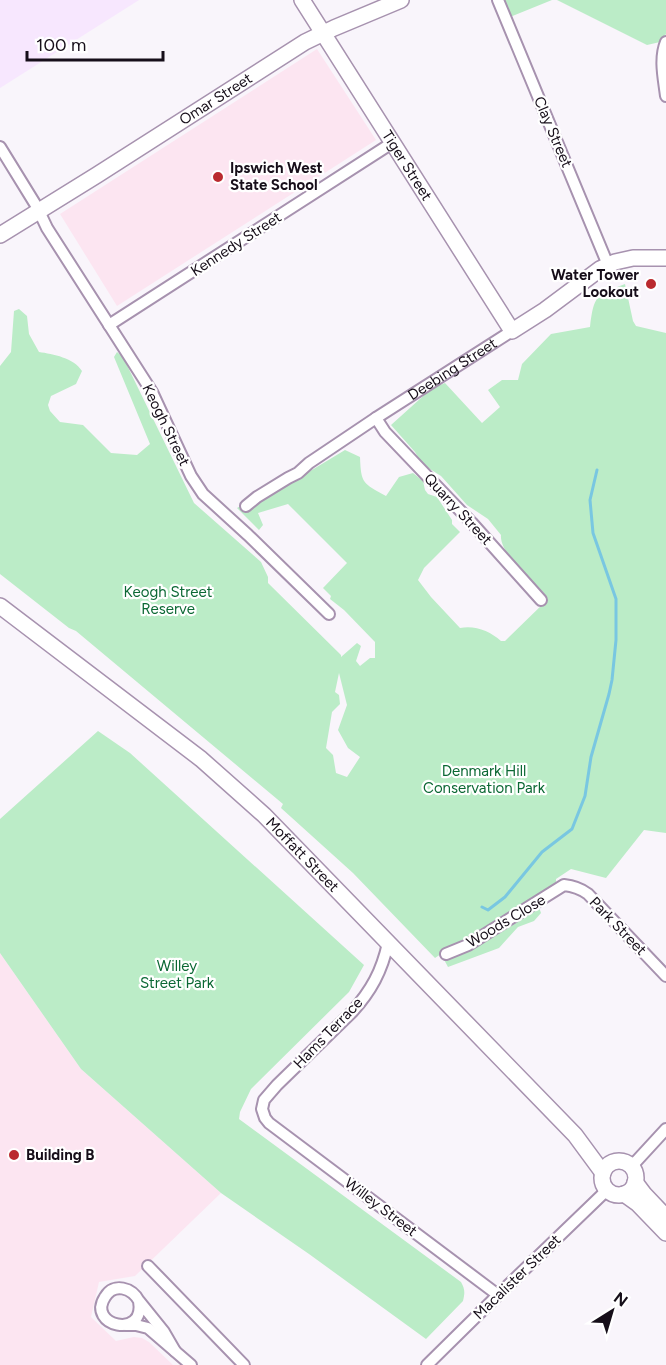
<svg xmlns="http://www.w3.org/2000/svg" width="666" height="1365" viewBox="0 0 666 1365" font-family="Figtree,sans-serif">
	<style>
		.built { fill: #f7e7fe }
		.education { fill: #fce5f1 }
		.green { fill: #bbecc7; fill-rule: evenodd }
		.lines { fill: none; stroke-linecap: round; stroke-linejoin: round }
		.stream { stroke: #79c7e1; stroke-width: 3 }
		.street-casing { stroke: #a792af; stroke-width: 14 }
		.secondary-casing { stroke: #a792af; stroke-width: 18 }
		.street { stroke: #fff; stroke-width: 10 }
		.secondary { stroke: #fff; stroke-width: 15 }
		.poi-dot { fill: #ba2a2f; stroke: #fff; stroke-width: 2 }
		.labels { text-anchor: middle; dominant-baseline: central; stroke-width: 4.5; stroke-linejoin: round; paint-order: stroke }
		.street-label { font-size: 15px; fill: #160e19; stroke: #fff }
		.poi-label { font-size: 15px; font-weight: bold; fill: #160e19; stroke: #fff; text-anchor: start }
		.park-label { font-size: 15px; fill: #0b6834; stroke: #fff }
	</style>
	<rect width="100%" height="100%" fill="#f9f5fb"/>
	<path class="built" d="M0 0H139L0 88Z"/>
	<path class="education" d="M317 49 376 140 117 306 60 214Z
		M0 953 81 1069 221 1193 135 1276 99 1282 91 1317 116 1341 134 1337 142 1338 149 1342 173 1365H0Z"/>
	<path class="green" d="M504 0H552L510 17Z
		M557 0H666V34L660 42 647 45Z
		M625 284 633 321 636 326 666 333V833L644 830 606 878 571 869 556 879V887L539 907 541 913 534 921 518 927 499 948 448 967 441 954 435 958 353 873 281 808 283 804 76 631 69 628 0 574V366L11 352 14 311 19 309 27 316 29 334 39 352C53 354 74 358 82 371L76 384 51 396 48 405 50 411 60 422 83 425 111 453 137 455 150 444 114 357 117 352 123 357 194 503 261 562 268 577V583L341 655V657L357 643 361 646 356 661 360 666 370 658H375V642L344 610 330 599 331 596 323 588 347 563 288 504 258 513 263 525 259 530 237 508 242 505 249 508 345 450 360 457C361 484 363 483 386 496L399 477 413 473 423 481 425 490 428 494 437 497 452 520V524L460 532 424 568 418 580 431 597 460 628C475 625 490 631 501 641H505L546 601 544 593C532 581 499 553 501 535L488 519 467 505 441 476 422 464 415 452 391 425 431 389 445 383 482 423 500 407 488 390 502 380H518L522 364 551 334 590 327C594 295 596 295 625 284ZM339 673 347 705 338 730 348 748 360 757 347 777 336 773 333 755 326 748 332 712 340 704 339 695 335 692Z
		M98 731 130 753 364 965 349 992 251 1089 240 1112 239 1119 461 1282C465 1289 465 1293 463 1301L426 1339 309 1254 221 1193 81 1069 0 953V819Z"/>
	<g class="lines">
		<path class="stream" d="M482 907 488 910 505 897 542 852 572 829 585 796 591 757 609 694 612 680 616 640V599L593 533 590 500 597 470"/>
		<defs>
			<g id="street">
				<path d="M498 0 608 265"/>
				<path d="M666 42C659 59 664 79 666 96"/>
				<path d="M0 147 37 207 47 228 152 392 191 476 203 494 248 535 329 614"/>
				<path d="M109 325 392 143"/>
				<path d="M376 418 385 432 472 523 541 600"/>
				<path id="s1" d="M246 506 257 497 288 478 298 473 309 463 376 418 512 331"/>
				<path d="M388 943C382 971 371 991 352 1012L277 1085 264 1100 262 1109 265 1118 269 1123 498 1295"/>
				<path d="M446 954 468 945 564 885C574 886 580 888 588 894L666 976"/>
				<path d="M631 1167 666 1129"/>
				<path d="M148 1266 244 1365"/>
				<path d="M139 1301C146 1340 86 1326 105 1297 114 1282 132 1288 139 1301L164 1332 175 1351"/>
				<path d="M126 1325H136L148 1328 191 1365"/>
				<path d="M427 1365 498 1295 607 1190"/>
			</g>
			<g id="secondary">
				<path id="s2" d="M302 0 512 331 545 310 600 269 615 262 633 258H666"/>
				<path id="s3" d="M0 235 97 175 305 42 334 28 401 0"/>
				<path id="s4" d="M0 606 201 759 264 815 575 1135 603 1173"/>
				<circle cx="619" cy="1178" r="17"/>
				<path d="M635 1182 644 1194 666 1217"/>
				<path d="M624 1194 638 1204 666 1233"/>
			</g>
		</defs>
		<use href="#street" class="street-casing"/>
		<use href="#secondary" class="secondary-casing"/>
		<use href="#street" class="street"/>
		<use href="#secondary" class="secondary"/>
	</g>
	<g class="poi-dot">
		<circle cx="218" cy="177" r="6"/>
		<circle cx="651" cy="284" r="6"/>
		<circle cx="14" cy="1155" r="6"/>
	</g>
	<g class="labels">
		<g class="street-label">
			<text stroke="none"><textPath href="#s3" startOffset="255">Omar Street</textPath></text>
			<text transform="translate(553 132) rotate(67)">Clay Street</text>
			<text stroke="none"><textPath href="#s2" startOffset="196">Tiger Street</textPath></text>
			<text transform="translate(236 244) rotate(-33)">Kennedy Street</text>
			<text stroke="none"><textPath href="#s1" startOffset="248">Deebing Street</textPath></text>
			<text transform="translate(166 425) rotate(64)">Keogh Street</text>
			<text transform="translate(458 509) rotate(47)">Quarry Street</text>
			<text stroke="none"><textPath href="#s4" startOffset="392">Moffatt Street</textPath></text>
			<text transform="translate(506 921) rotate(-31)">Woods Close</text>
			<text transform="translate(618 926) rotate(46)">Park Street</text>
			<text transform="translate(328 1033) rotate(-46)">Hams Terrace</text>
			<text transform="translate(381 1207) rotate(37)">Willey Street</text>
			<text transform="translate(517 1277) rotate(-44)">Macalister Street</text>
		</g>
		<g class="poi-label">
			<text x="230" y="168">Ipswich West<tspan x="230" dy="17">State School</tspan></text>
			<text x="639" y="275" text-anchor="end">Water Tower<tspan x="639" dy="17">Lookout</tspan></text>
			<text x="26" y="1155">Building B</text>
		</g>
		<g class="park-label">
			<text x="168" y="592">Keogh Street<tspan x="168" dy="17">Reserve</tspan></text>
			<text x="484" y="771">Denmark Hill<tspan x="484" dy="17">Conservation Park</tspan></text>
			<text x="177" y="966">Willey<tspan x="177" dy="17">Street Park</tspan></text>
		</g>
	</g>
	<g transform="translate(612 1311) rotate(37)" stroke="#ffffff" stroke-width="4.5" paint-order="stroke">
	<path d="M0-4.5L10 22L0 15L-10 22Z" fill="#160e19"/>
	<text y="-9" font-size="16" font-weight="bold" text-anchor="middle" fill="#160e19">N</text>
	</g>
	<path d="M27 51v9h136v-9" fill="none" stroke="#160e19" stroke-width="3"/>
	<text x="36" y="51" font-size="18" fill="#160e19" stroke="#ffffff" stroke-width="4.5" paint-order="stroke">100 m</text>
</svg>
